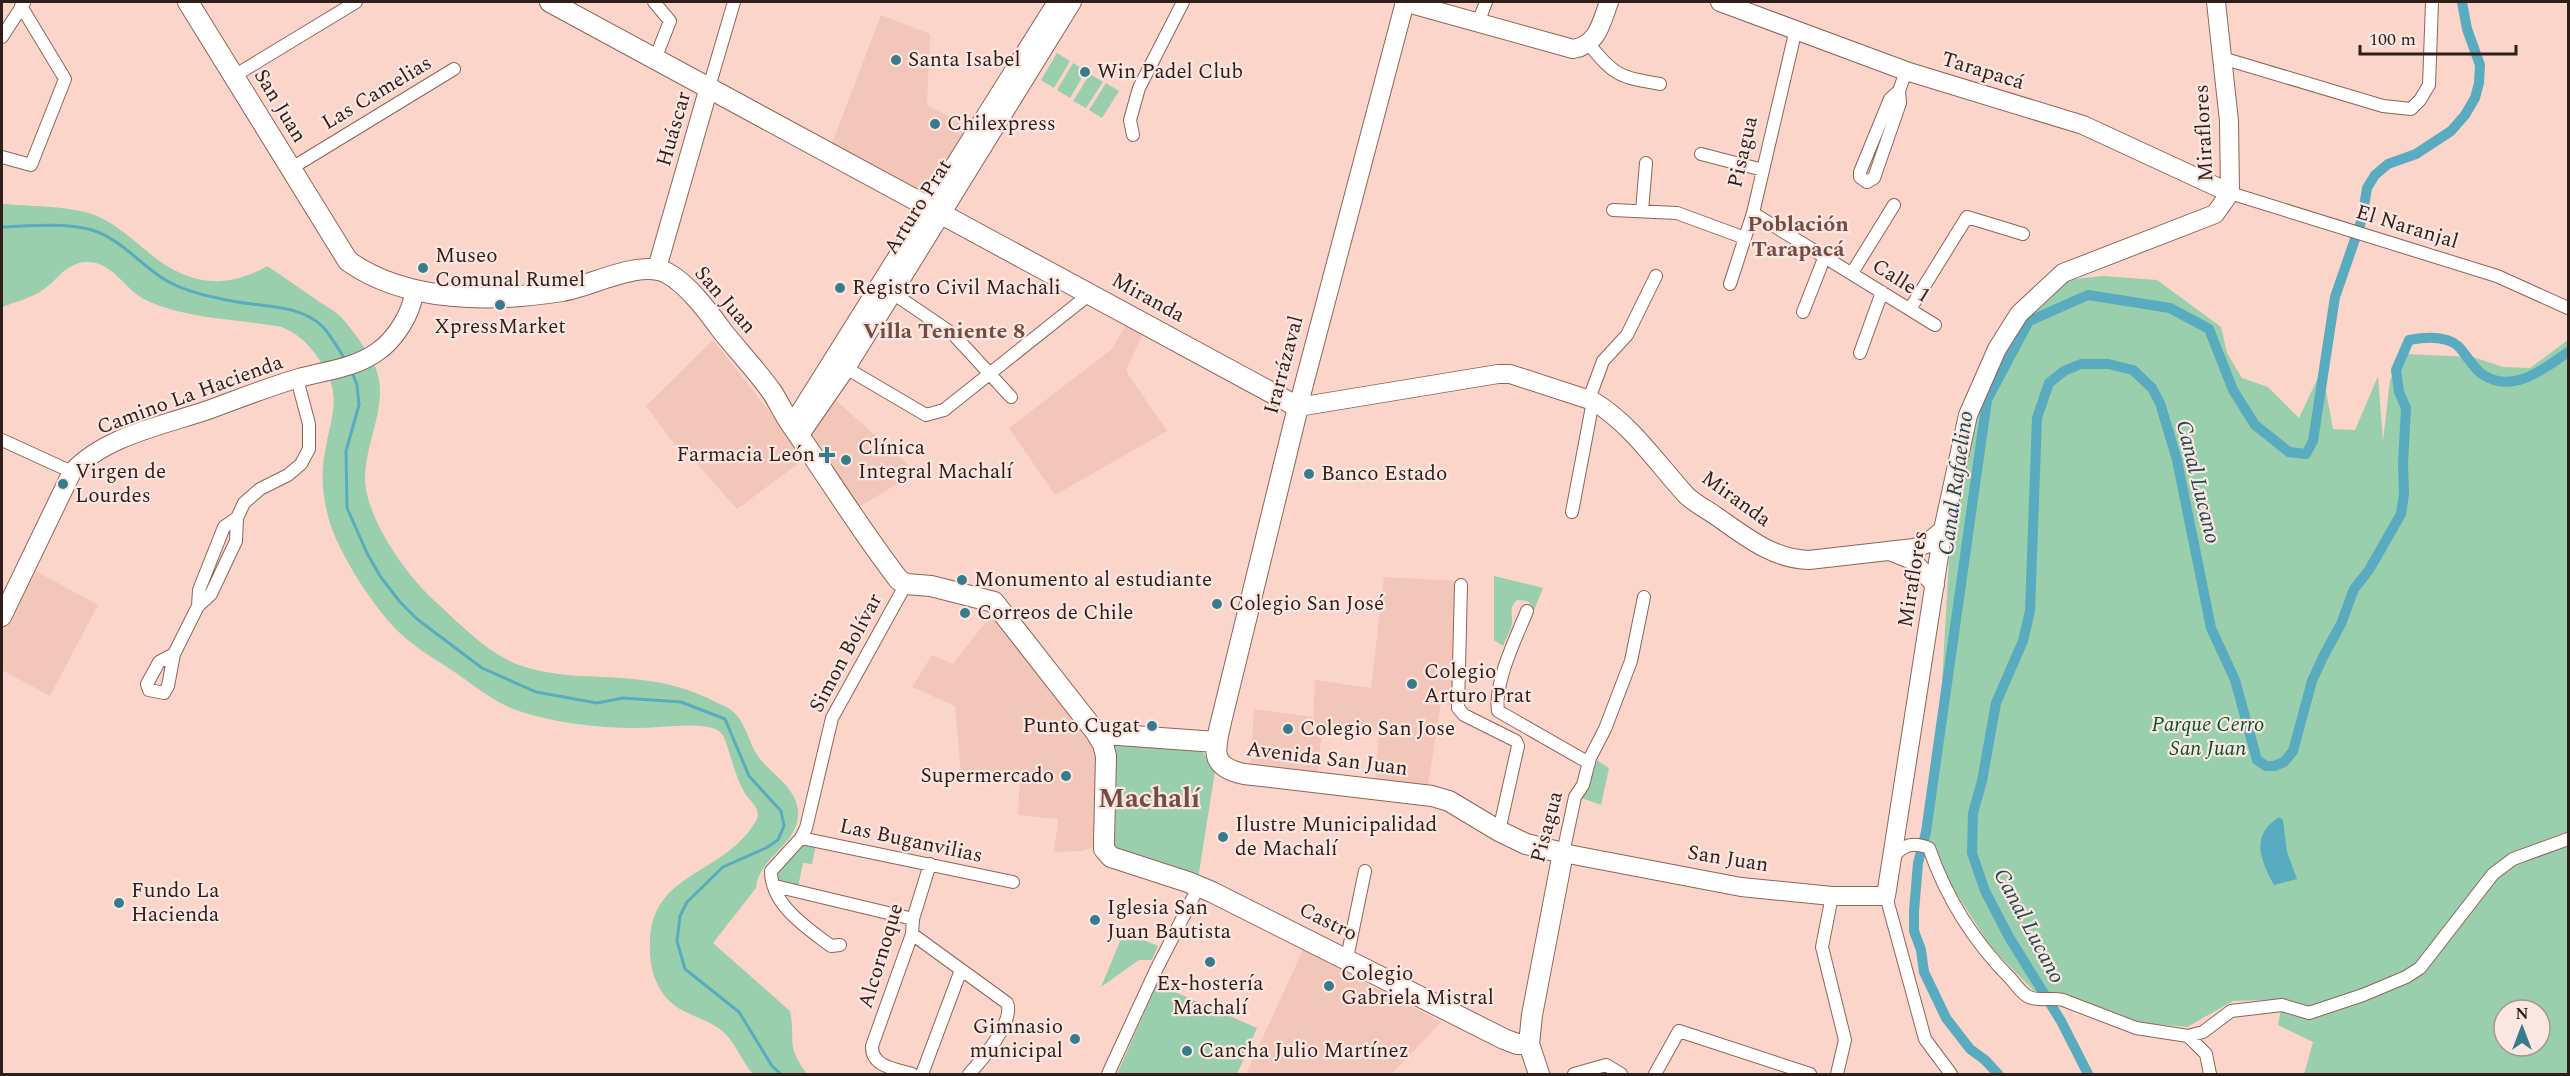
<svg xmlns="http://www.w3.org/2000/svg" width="2570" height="1076" viewBox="0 0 2570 1076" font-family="Spectral,serif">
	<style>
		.built { fill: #f2c6b9 }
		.green { fill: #99cfac; fill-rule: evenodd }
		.water { fill: #59abbf }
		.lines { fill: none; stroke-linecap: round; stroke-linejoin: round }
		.stream { stroke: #59abbf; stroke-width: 3 }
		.canal { stroke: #59abbf; stroke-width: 10 }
		.street-casing { stroke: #8e6459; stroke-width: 14 }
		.secondary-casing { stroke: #8e6459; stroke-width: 20 }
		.primary-casing { stroke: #8e6459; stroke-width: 22 }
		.street { stroke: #fff; stroke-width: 12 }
		.secondary { stroke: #fff; stroke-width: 18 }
		.primary { stroke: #fff; stroke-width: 20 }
		.poi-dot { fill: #387b8c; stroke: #fbe7e2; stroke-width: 2 }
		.labels { text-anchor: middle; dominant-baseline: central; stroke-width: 4.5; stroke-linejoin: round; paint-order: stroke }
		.poi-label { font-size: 21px; fill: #301e1a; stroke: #fbe7e2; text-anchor: start }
		.street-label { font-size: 21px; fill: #301e1a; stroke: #fbe7e2 }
		.park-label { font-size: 21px; font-style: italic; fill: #03522f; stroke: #fbe7e2 }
		.neighbourhood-label { font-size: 22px; font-weight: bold; fill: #744c41; stroke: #fbe7e2 }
		.water-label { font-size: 22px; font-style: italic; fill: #224851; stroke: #fbe7e2 }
		.district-label { font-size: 27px; font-weight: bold; fill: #744c41; stroke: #fbe7e2 }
	</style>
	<rect width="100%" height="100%" fill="#fcd5ca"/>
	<path class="built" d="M881 15 930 34 927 105 970 128 926 195 831 146Z
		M1126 325 1143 333 1126 371 1167 431 1055 495 1009 428 1112 349Z
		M713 340 806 458 737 509 689 455 684 457 646 406Z
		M832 397 917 472 854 510 806 431Z
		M32 569 98 605 50 696 2 670V630Z
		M1384 577 1458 581 1451 705 1441 703 1428 785 1375 782 1379 732 1323 725 1317 774 1251 764 1254 709 1313 717 1315 680 1371 688Z
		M991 615 1097 739V846L1082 851 1054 852 1058 819 1018 815 1020 781 961 773 955 706 912 687 932 655 953 664Z
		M1303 950 1441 1022 1392 1074H1246Z"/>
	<path class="green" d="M1057 53 1070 61 1054 88 1041 80Z
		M1073 63 1086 71 1070 98 1057 90Z
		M1090 74 1103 82 1086 108 1073 101Z
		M1106 83 1119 91 1102 118 1089 110Z
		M2 204C27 206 75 206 97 216 117 225 132 239 149 253 186 284 225 291 267 266 284 277 301 289 318 301 326 306 335 311 341 317 352 329 364 346 372 360 393 398 366 437 365 476 364 516 407 577 436 602 461 625 487 653 519 665 563 680 598 674 641 680 665 682 688 689 710 699 716 703 725 705 731 710 747 722 748 744 760 759 772 774 797 789 798 811 800 845 758 857 756 888L713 943 790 1011C796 1042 785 1044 807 1074H753C741 1061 736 1042 721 1030 703 1016 679 1015 664 995 653 980 649 962 650 943 651 875 715 876 750 830 753 825 758 820 758 814 757 806 750 800 746 795 735 778 731 754 723 735 718 730 715 728 708 727 685 723 659 728 635 728 598 728 555 723 519 711 492 702 473 684 450 669 429 655 409 644 392 625 369 600 334 546 327 512 323 495 321 476 324 458 330 415 346 395 316 355 306 341 297 334 282 327 239 319 185 319 146 300 124 290 113 260 85 262 65 264 59 279 44 289 32 298 15 302 2 307Z
		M2103 276 2157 280 2221 327 2227 353 2242 378 2268 387 2299 418 2322 369 2333 429 2355 430 2378 376 2383 441 2390 380 2404 354 2473 357 2503 367 2530 368 2568 340V1074H2304L2313 1042 2278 1025 2282 1005 2268 1000 2233 1001 2187 1027 2141 1023 2059 994 2034 991 1990 946 1942 871 1926 832 1939 736 1950 542 1977 416 2001 354 2024 316 2066 280ZM2504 1010H2540V1046H2504Z
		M1494 576 1543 588 1533 613 1532 606 1528 601 1517 600C1508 609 1513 612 1512 623 1511 630 1506 639 1503 646L1494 640Z
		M1120 742 1199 746 1215 771 1198 879 1115 854 1108 841 1111 749Z
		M1597 760 1609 768 1601 805 1582 798 1588 789Z
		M801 844H816L812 864 803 863 798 887 779 882 777 870Z
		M1124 932 1158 946 1152 960H1139L1101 987Z
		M1157 984 1257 1028 1237 1074H1117Z"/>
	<path class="water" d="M2279 817 2283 820 2287 852 2297 879 2274 885C2260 859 2250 836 2279 817Z"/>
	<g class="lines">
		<path class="stream" d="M2 227C30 226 65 222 92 230 123 240 141 266 167 281 187 292 211 297 232 301 262 307 300 304 323 327 332 337 339 350 346 361
			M352 372 357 385 359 405 346 451 347 508 367 553 380 576 400 602 417 619 482 668 536 692 597 703 623 698 681 702 725 719 749 776 781 811 784 826 778 840 766 848 723 867 687 902 680 916 677 941 685 969 739 1012 772 1066 781 1074"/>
		<path class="canal" d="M1998 1074 1985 1060 1970 1049 1946 1018 1924 972 1921 950 1914 931V911L1918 863 1926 832 1987 400 2029 321 2088 295 2170 308 2209 329 2233 390 2255 425 2289 452 2306 454 2313 441 2335 297 2362 219 2367 188 2375 175 2388 164 2416 154 2451 131 2465 115 2475 98 2479 83 2480 65 2467 29 2462 2
			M2088 1074 2061 1021 2009 937 1985 891 1972 853 1973 813 1982 781 1996 703 2023 641 2030 611 2037 418 2049 383 2064 371 2081 364H2108L2133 370 2152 388 2160 403 2177 460 2211 628 2235 680 2257 760 2266 766H2274L2284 762 2293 751 2312 681 2324 655 2341 624 2354 589 2369 570 2401 514 2404 494 2403 464 2406 408 2399 392 2396 370 2409 340C2425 337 2445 335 2458 346 2467 355 2472 367 2482 374 2512 395 2544 369 2568 352"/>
		<defs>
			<path id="street" d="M654 2 670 21 655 59
				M1478 23 1486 2
				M2 37 24 3
				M1589 44C1614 76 1620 77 1660 84
				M2222 58 2383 106 2411 109 2420 100 2429 85 2432 2
				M234 76 356 2
				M709 87 734 2
				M1899 91 1890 99 1860 172V177L1867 182 1874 178 1900 103 1899 91 1906 71
				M1133 135 1130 120 1139 88 1183 2
				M1701 154 1763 170
				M2 157 31 165 65 79 21 6
				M290 169 454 69
				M2230 193 2497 276 2568 308
				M1613 210 1677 213 1745 238
				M1642 211 1646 163
				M1753 213 1935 325
				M1852 273 1894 205
				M1730 284 1753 213 1796 29
				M891 292 953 334 1011 397
				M1910 309 1967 217 2023 234
				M1803 312 1825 256
				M1860 353 1882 292
				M846 368 926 415 944 410 1091 293
				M1589 399 1603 361 1627 335 1656 276
				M2 440 72 472
				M1572 512 1593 401
				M1461 585 1458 708 1464 715 1516 741 1518 746 1499 831
				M198 606 199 590 224 527 237 518
				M1527 611C1516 638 1494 682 1498 711L1589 763
				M174 654 198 606 211 594 236 541 237 518 244 503 260 489 288 475 301 464 309 449V424L297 379
				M174 654 168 686 164 693 149 690 147 684 159 662Z
				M801 838 1013 882
				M1563 853 1575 797 1583 785 1590 758 1605 729 1631 661 1644 597
				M1893 857C1904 844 1913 842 1929 848 1946 897 1974 942 2011 979 2015 984 2021 992 2027 996 2037 1002 2051 997 2063 1000L2136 1028 2188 1036 2203 1032 2231 1011 2282 1005 2309 1013 2363 995 2406 977 2420 968 2493 874 2513 859 2568 839
				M775 886 913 919
				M1832 896 1822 947 1845 1040 1837 1074
				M1886 896 1925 1039 1951 1074
				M912 934 1007 1003C1015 1021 981 1061 969 1074
				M840 945 831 946C807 928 771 905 771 871L801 838 806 828 832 718 906 584
				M1347 958 1365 871
				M2188 1036 2206 1054 2210 1074
				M912 1074C896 1069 871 1067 872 1046L912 934 913 919 930 864
				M922 1074 961 970
				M1108 1074 1156 970 1199 886
				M1574 1074 1606 1065 1621 1074
				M1655 1074 1679 1031 1810 1074"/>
			<path id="secondary" d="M1404 2 1573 49C1598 45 1601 23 1609 2
				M1405 2 1298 407 1498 374H1510L1593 401C1631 424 1656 462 1686 495 1694 503 1706 509 1716 516 1745 536 1772 559 1809 560L1914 548 1926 544 1943 530
				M1720 2 1906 71 2083 125 2230 193
				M657 268 709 87
				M792 425 1057 2
				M799 436 846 368 1072 2
				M1892 552 1912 560 1935 585
				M2 617 72 472C105 436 164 425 208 410 238 399 268 387 299 378 324 371 355 368 377 352 395 340 412 313 414 292
				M1563 853 1741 887 1832 896H1886L1943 530 1968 415 1997 349 2019 314 2063 273 2215 214 2230 193 2229 121 2216 2"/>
			<path id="primary" d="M188 2 348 261C407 303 493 302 562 291 592 286 640 259 667 273 688 284 709 313 723 332 739 352 757 371 772 392 779 403 785 416 793 427 828 477 861 531 899 580L906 584 931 586 994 602 1095 731 1103 744 1106 756 1104 842V849L1111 857 1188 882 1212 892 1504 1039 1517 1044H1529
				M550 2 1298 407 1221 722C1214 751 1210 767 1244 774L1432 796 1449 801 1499 831 1526 844 1563 853 1532 1015 1529 1044 1539 1074
				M1095 731 1105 734 1216 742"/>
		</defs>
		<use href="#street" class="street-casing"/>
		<use href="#secondary" class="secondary-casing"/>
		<use href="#primary" class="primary-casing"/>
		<use href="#street" class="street"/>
		<use href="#secondary" class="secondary"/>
		<use href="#primary" class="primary"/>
	</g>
	<g class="poi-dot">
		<circle cx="896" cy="60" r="6"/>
		<circle cx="1085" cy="72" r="6"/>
		<circle cx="935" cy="124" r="6"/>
		<circle cx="423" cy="268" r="6"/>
		<circle cx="840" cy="288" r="6"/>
		<circle cx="500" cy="305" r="6"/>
		<path d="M824 446h6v6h6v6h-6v6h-6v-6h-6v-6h6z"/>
		<circle cx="846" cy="460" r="6"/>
		<circle cx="1309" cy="474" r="6"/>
		<circle cx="63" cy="484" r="6"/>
		<circle cx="962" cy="580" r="6"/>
		<circle cx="1217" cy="604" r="6"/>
		<circle cx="965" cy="613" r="6"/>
		<circle cx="1412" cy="684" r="6"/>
		<circle cx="1152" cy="726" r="6"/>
		<circle cx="1288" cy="729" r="6"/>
		<circle cx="1066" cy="776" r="6"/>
		<circle cx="1223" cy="837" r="6"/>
		<circle cx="119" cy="903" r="6"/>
		<circle cx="1095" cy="920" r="6"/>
		<circle cx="1210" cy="962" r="6"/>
		<circle cx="1329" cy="986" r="6"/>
		<circle cx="1075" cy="1039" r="6"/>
		<circle cx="1187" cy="1051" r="6"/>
	</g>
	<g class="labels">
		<g class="poi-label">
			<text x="908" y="60">Santa Isabel</text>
			<text x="1097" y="72">Win Padel Club</text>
			<text x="947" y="124">Chilexpress</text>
			<text x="435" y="256">Museo<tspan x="435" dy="24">Comunal Rumel</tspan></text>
			<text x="852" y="288">Registro Civil Machali</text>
			<text x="500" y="327" text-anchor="middle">XpressMarket</text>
			<text x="858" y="448">Clínica<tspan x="858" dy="24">Integral Machalí</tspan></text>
			<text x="815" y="455" text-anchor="end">Farmacia León</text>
			<text x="75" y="472">Virgen de<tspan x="75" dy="24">Lourdes</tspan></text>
			<text x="1321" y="474">Banco Estado</text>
			<text x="974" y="580">Monumento al estudiante</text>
			<text x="1229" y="604">Colegio San José</text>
			<text x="977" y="613">Correos de Chile</text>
			<text x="1424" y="672">Colegio<tspan x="1424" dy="24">Arturo Prat</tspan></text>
			<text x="1140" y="726" text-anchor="end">Punto Cugat</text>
			<text x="1300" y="729">Colegio San Jose</text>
			<text x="1054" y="776" text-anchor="end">Supermercado</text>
			<text x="1235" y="825">Ilustre Municipalidad<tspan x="1235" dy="24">de Machalí</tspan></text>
			<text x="131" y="891">Fundo La<tspan x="131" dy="24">Hacienda</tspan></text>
			<text x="1107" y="908">Iglesia San<tspan x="1107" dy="24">Juan Bautista</tspan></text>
			<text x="1341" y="974">Colegio<tspan x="1341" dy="24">Gabriela Mistral</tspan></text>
			<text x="1210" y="984" text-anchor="middle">Ex-hostería<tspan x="1210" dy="24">Machalí</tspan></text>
			<text x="1063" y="1027" text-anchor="end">Gimnasio<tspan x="1063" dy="24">municipal</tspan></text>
			<text x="1199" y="1051">Cancha Julio Martínez</text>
		</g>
		<g class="street-label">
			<text transform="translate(1983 71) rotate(17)">Tarapacá</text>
			<text transform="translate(377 93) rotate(-31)">Las Camelias</text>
			<text transform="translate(280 106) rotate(59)">San Juan</text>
			<text transform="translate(674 129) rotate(-74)">Huáscar</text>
			<text transform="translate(2204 133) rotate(-93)">Miraflores</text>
			<text transform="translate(1743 152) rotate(-77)">Pisagua</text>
			<text transform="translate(918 207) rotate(-58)">Arturo Prat</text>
			<text transform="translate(2407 227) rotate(17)">El Naranjal</text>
			<text transform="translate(1901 281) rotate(32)">Calle 1</text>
			<text transform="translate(1148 298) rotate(29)">Miranda</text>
			<text transform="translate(725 300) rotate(49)">San Juan</text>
			<text transform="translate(1284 365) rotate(-75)">Irarrázaval</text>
			<text transform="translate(190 395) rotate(-20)">Camino La Hacienda</text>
			<text transform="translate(1736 499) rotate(36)">Miranda</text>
			<text transform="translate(1913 579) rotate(-81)">Miraflores</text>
			<text transform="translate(846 653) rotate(-62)">Simon Bolívar</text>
			<text transform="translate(1327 759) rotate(7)">Avenida San Juan</text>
			<text transform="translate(1547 827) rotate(-75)">Pisagua</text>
			<text transform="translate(911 841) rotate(12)">Las Buganvilias</text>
			<text transform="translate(1728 859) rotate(9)">San Juan</text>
			<text transform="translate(1328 922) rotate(26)">Castro</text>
			<text transform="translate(881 956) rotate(-73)">Alcornoque</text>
		</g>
		<g class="park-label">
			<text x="2208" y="725">Parque Cerro<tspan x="2208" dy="24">San Juan</tspan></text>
		</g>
		<g class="neighbourhood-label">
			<text x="1798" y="224">Población<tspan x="1798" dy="25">Tarapacá</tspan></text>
			<text x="944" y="331">Villa Teniente 8</text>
		</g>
		<g class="water-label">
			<text transform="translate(2198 482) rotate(76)">Canal Lucano</text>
			<text transform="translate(1956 483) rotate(-82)">Canal Rafaelino</text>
			<text transform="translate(2029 926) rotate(62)">Canal Lucano</text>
		</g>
		<g class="district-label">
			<text x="1149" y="799">Machalí</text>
		</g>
	</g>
	<rect width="2570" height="1076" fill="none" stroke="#301e1a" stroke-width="6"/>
	<g transform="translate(2522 1028)"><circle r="28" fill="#fbe7e2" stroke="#aa9792" stroke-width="1.5"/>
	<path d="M0-4.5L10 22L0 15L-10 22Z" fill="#387b8c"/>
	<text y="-9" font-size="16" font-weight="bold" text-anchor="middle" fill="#301e1a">N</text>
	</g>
	<path d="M2360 45v9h156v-9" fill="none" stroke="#301e1a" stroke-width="3"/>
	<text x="2369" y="45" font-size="18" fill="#301e1a" stroke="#fbe7e2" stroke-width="4.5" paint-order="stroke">100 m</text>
</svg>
